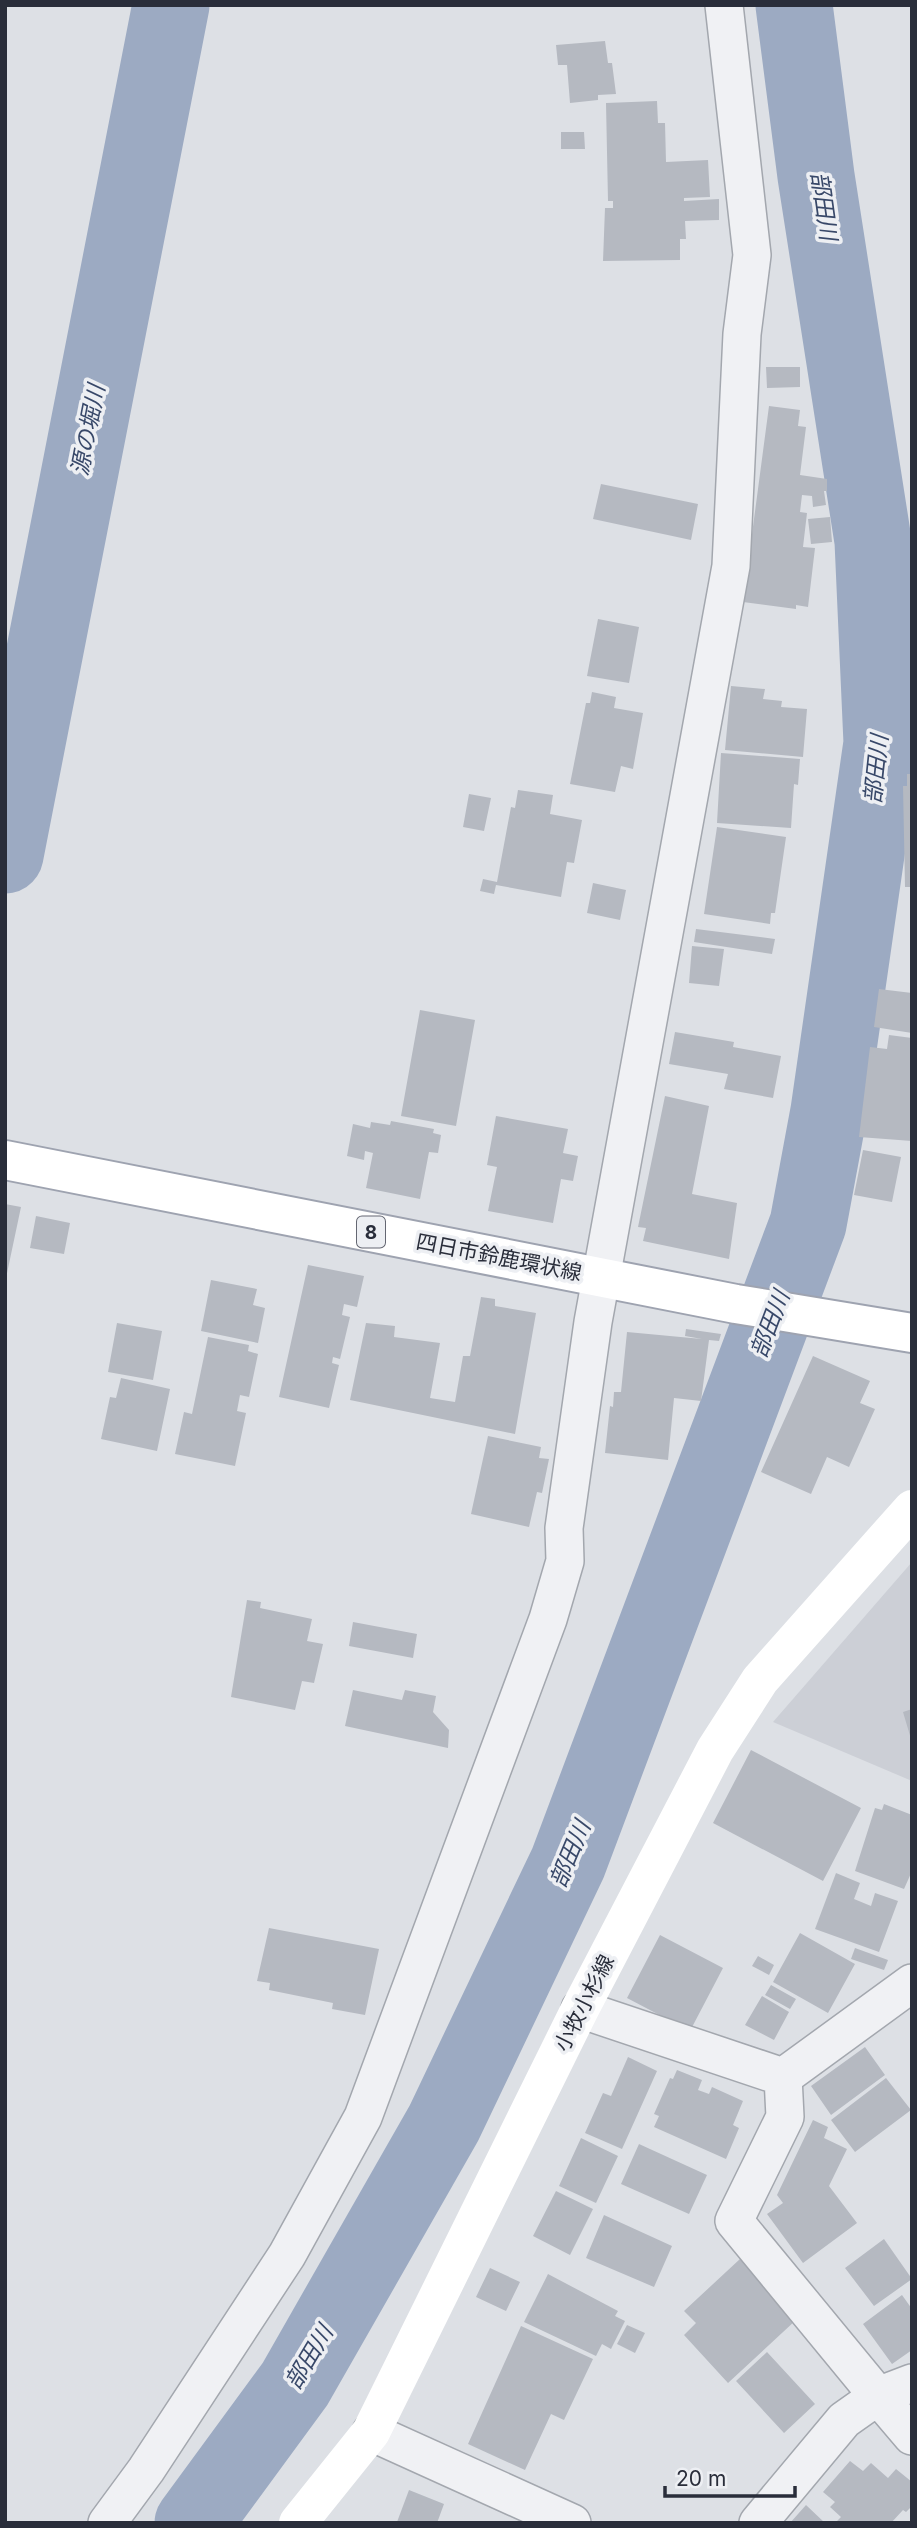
<svg xmlns="http://www.w3.org/2000/svg" width="917" height="2528" viewBox="0 0 917 2528" font-family="Inter,'Noto Sans JP',sans-serif">
	<style>
		.built { fill: #cccfd6 }
		.lines { fill: none; stroke-linecap: round; stroke-linejoin: round }
		.river { stroke: #9caac2; stroke-width: 77 }
		.building { fill: #b5b9c1 }
		.street-casing { stroke: #a3a7ae; stroke-width: 40 }
		.primary-casing { stroke: #9ea3b0; stroke-width: 42 }
		.street { stroke: #f0f1f4; stroke-width: 37 }
		.secondary { stroke: #fff; stroke-width: 38 }
		.primary { stroke: #fff; stroke-width: 38 }
		.labels { text-anchor: middle; dominant-baseline: central; stroke-width: 7; stroke-linejoin: round; paint-order: stroke }
		.shield { fill: #edeff3; stroke: #646772; stroke-width: 2 }
		.shield-label { font-size: 19px; font-weight: bold; fill: #292d3a }
		.street-label { font-size: 21px; fill: #292d3a; stroke: #edeff3 }
		.water-label { font-size: 23px; font-style: italic; fill: #384869; stroke: #edeff3 }
	</style>
	<rect width="100%" height="100%" fill="#dde0e5"/>
	<path class="built" d="M912 1562V1781L773 1722Z"/>
	<g class="lines">
		<path class="river" d="M5 855 171 5
			M193 2523 295 2384 444 2123 568 1863 808 1224 829 1111 882 743 873 541 816 176 794 5"/>
	</g>
	<path class="building" d="M605 41 608 63H612L616 94 598 95V100L570 103 567 65H558L556 45Z
		M657 101 658 123H665L666 162 708 160 710 197 684 198V201L719 199V220L685 221 686 239H680V260L603 261 605 208H613V201H608L606 103Z
		M561 132H584L585 149H561Z
		M766 367H800V387L767 388Z
		M769 406 800 410 798 426 806 427 800 475 827 479V491H824L826 505 813 507 812 496 802 495 800 512 807 513 803 547 815 548 808 607 796 605V609L743 602Z
		M601 484 698 504 691 540 593 519Z
		M830 517 832 542 811 544 808 519Z
		M598 619 639 627 629 683 587 676Z
		M731 686 765 689 763 699 782 701 781 707 807 709 803 757 725 750Z
		M592 692 616 697 614 708 643 713 633 769 621 766 615 792 570 784 586 703H590Z
		M721 753 800 759 798 785 794 784 791 828 717 823Z
		M907 774H912V887H905L903 786H907Z
		M518 790 553 795 550 814 582 820 574 863 567 862 561 897 496 885 494 894 480 891 483 879 497 882 511 807 515 808Z
		M469 794 491 798 484 831 463 827Z
		M717 827 786 837 775 913H771L770 924 704 914Z
		M593 883 626 890 620 920 587 913Z
		M696 929 775 939 772 954 694 942Z
		M692 946 724 949 719 986 689 983Z
		M879 989 912 993V1033L874 1027Z
		M420 1010 475 1020 456 1126 401 1116Z
		M675 1032 734 1042 733 1047 781 1056 773 1098 724 1089 728 1074 669 1064Z
		M889 1035 912 1038V1141L859 1137 870 1047 887 1049Z
		M665 1096 709 1106 692 1194 737 1203 729 1259 643 1241 646 1228 638 1227Z
		M496 1116 568 1129 563 1153 578 1156 573 1181 561 1179 553 1223 488 1211 497 1167 487 1165Z
		M391 1121 434 1129 433 1133 441 1135 438 1153 429 1152 420 1199 366 1188 373 1153 365 1151 364 1160 347 1156 353 1124 370 1128 371 1122 390 1125Z
		M863 1150 901 1157 892 1202 854 1195Z
		M5 1204 21 1207 6 1278 5 1277Z
		M36 1216 70 1223 64 1254 30 1248Z
		M308 1265 364 1276 357 1307 344 1304 342 1315 350 1317 340 1359 333 1357 332 1363 339 1365 329 1408 279 1397Z
		M211 1280 257 1289 253 1305 265 1308 258 1343 201 1331Z
		M481 1297 495 1299V1306L536 1313 515 1434 350 1400 366 1323 395 1326 394 1337 440 1343 430 1398 455 1402 463 1356H470Z
		M117 1323 162 1331 153 1380 108 1372Z
		M686 1329 721 1334 719 1341 709 1340 701 1401 674 1398 668 1460 605 1453 610 1406 613 1407 614 1392H621L627 1332 702 1339 685 1336Z
		M208 1337 249 1345 248 1351 258 1354 249 1397 240 1395 237 1411 246 1413 235 1466 175 1454 184 1412 192 1414Z
		M813 1356 870 1381 860 1403 875 1409 849 1467 827 1457 811 1494 761 1472Z
		M121 1378 170 1389 157 1451 101 1439 110 1397 116 1398Z
		M488 1436 541 1447 539 1458 549 1459 542 1493 537 1492 529 1527 471 1514Z
		M247 1600 261 1602 260 1608 312 1619 307 1641 323 1644 314 1683 302 1681 295 1710 231 1697Z
		M353 1622 417 1634 413 1658 349 1646Z
		M353 1690 402 1700 405 1690 436 1696 433 1712 449 1730 448 1748 345 1726Z
		M912 1709V1739H911L903 1712Z
		M751 1750 861 1808 823 1881 713 1823Z
		M884 1804 912 1815V1871L904 1889 855 1871 875 1808 882 1810Z
		M836 1873 860 1883 854 1899 871 1906 875 1893 898 1901 879 1952 815 1929Z
		M269 1928 379 1949 365 2015 332 2009 333 2003 269 1990 270 1983 257 1981Z
		M800 1933 855 1964 828 2013 773 1982Z
		M660 1935 723 1968 690 2031 627 1998Z
		M855 1948 888 1960 884 1970 851 1959Z
		M758 1956 774 1965 769 1975 752 1966Z
		M771 1985 796 1999 790 2009 765 1995Z
		M762 1996 789 2012 774 2040 745 2025Z
		M865 2047 885 2075 831 2115 811 2086Z
		M628 2057 657 2071 622 2149 585 2133 603 2093 611 2096Z
		M677 2070 702 2080 698 2090 709 2094 712 2087 743 2101 733 2125 739 2128 726 2159 654 2127 659 2116 654 2114 670 2078 673 2079Z
		M886 2078 911 2110 855 2152 831 2120Z
		M813 2120 828 2127 824 2138 847 2149 829 2186 857 2223 803 2263 767 2214 783 2203 777 2195Z
		M581 2138 618 2156 596 2203 559 2186Z
		M639 2144 707 2175 689 2214 621 2184Z
		M556 2191 593 2209 570 2255 533 2236Z
		M604 2215 672 2246 654 2287 586 2258Z
		M884 2239 912 2279 874 2306 845 2268Z
		M740 2259 796 2320 728 2383 684 2335 696 2323 684 2311Z
		M490 2268 520 2282 506 2311 476 2297Z
		M548 2274 618 2311 615 2316 625 2321 611 2349 602 2344 596 2356 524 2322Z
		M902 2295 912 2309V2350L892 2364 863 2324Z
		M627 2325 645 2333 635 2353 617 2344Z
		M521 2326 593 2359 564 2420 551 2414 525 2470 468 2444Z
		M767 2352 815 2404 784 2433 736 2381Z
		M850 2461 863 2471 871 2463 888 2478 896 2469 912 2482V2506L906 2512 903 2510 891 2523H835L841 2517 830 2507 835 2502 823 2492Z
		M409 2490 444 2504 437 2523 397 2522Z
		M806 2505 825 2523H790Z"/>
	<g class="lines">
		<defs>
			<path id="street" d="M580 2009 783 2077
				M783 2077 912 1983
				M912 2383 878 2396 912 2436
				M371 2432 572 2523
				M107 2523 146 2470 287 2255 363 2117 548 1619 565 1561 564 1528 593 1322 731 566 742 334 752 255 724 5
				M758 2523 844 2420 878 2396 734 2221 785 2117 783 2077"/>
			<path id="primary" d="M5 1160 736 1304 912 1333"/>
		</defs>
		<use href="#street" class="street-casing"/>
		<use href="#primary" class="primary-casing"/>
		<use href="#street" class="street"/>
		<path class="secondary" d="M298 2523 371 2432 580 2009 715 1750 760 1680 912 1509"/>
		<use href="#primary" class="primary"/>
	</g>
	<g class="labels">
		<rect class="shield" x="357" y="1216.5" width="28" height="31" rx="5"/>
		<g class="shield-label">
			<text x="371" y="1232">8</text>
		</g>
		<g class="street-label">
			<text transform="translate(499 1257) rotate(11)">四日市鈴鹿環状線</text>
			<text transform="translate(584 2003) rotate(-63)">小牧小杉線</text>
		</g>
		<g class="water-label">
			<text transform="translate(824 206) rotate(82)">部田川</text>
			<text transform="translate(88 430) rotate(-79)">源の堀川</text>
			<text transform="translate(876 769) rotate(-84)">部田川</text>
			<text transform="translate(770 1324) rotate(-69)">部田川</text>
			<text transform="translate(570 1854) rotate(-67)">部田川</text>
			<text transform="translate(309 2357) rotate(-59)">部田川</text>
		</g>
	</g>
	<rect width="917" height="2528" fill="none" stroke="#292d3a" stroke-width="14"/>
	<path d="M665 2486v10h130v-10" fill="none" stroke="#292d3a" stroke-width="3.5"/>
	<text x="676" y="2486" font-size="21" fill="#292d3a" stroke="#edeff3" stroke-width="5" paint-order="stroke">20 m</text>
</svg>
